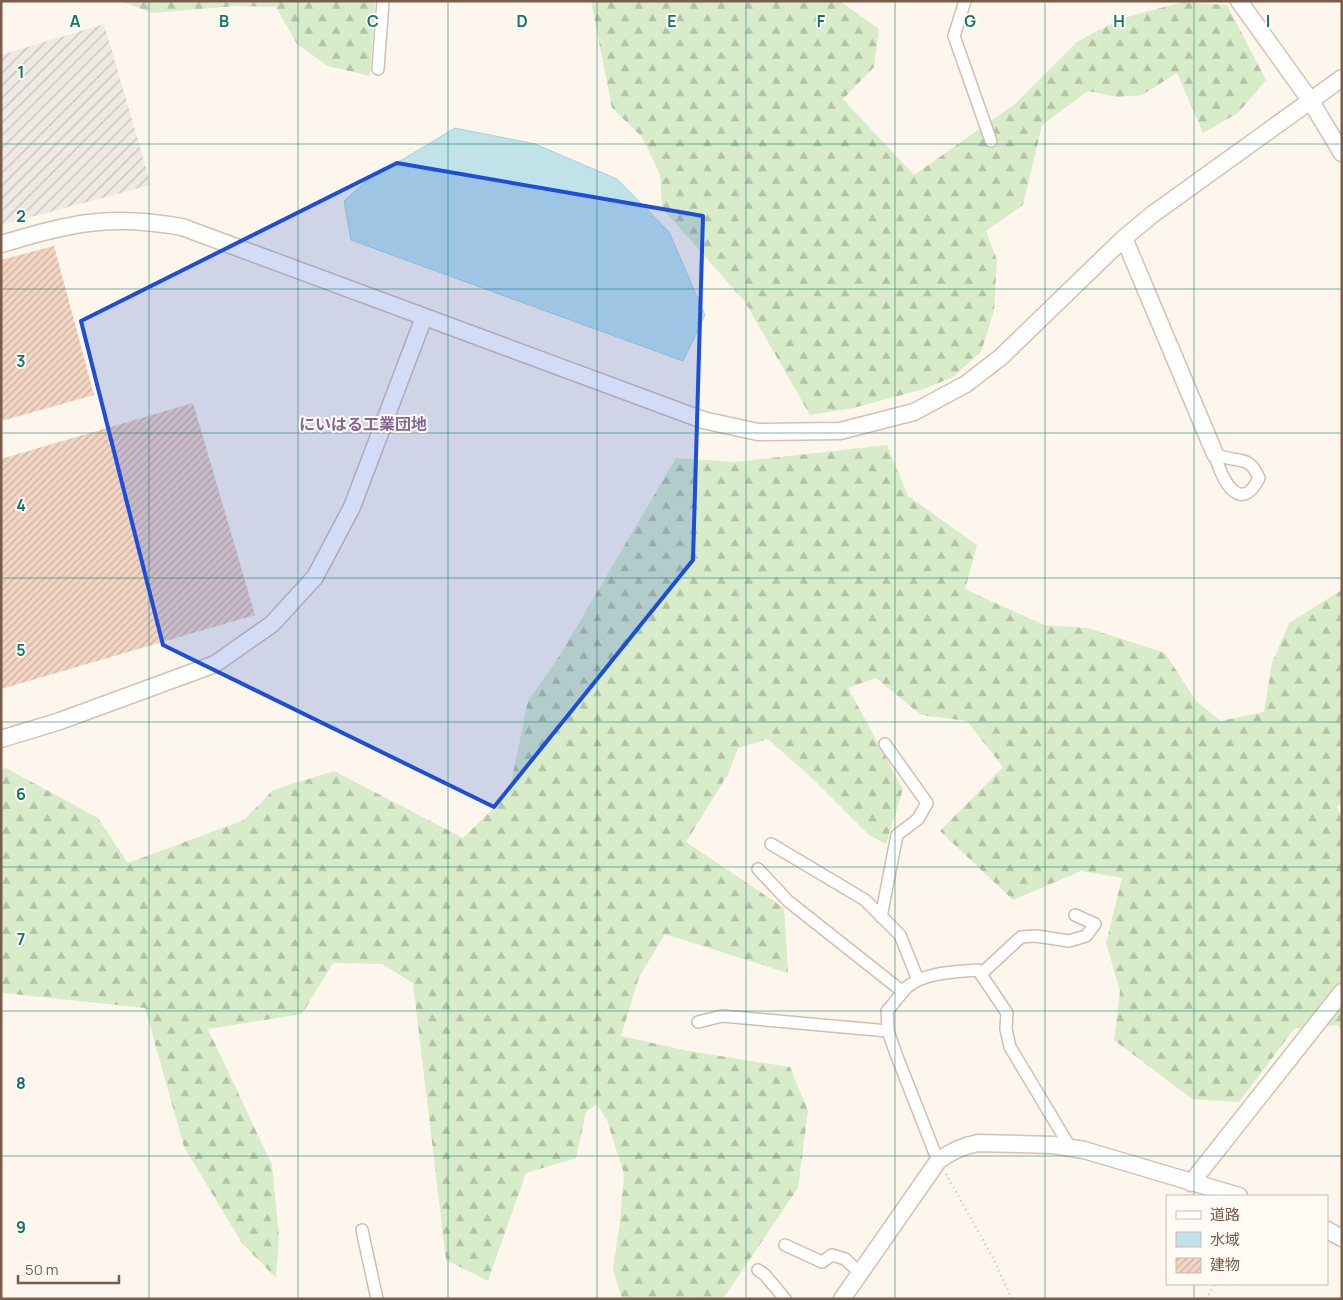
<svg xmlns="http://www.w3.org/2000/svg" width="1343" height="1300" viewBox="0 0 1343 1300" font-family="Manrope,'Noto Sans JP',sans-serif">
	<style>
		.industrial { fill: url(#industrial-furrows) }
		.forest { fill: url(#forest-firs) }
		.water { fill: #bfe3e8; stroke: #a5d3da }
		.building { fill: url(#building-hatch) }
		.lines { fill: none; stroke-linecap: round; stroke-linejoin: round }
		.street-casing { stroke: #d1beb0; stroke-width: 14 }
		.secondary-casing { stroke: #d6c0b0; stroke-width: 19 }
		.path { stroke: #d9b8a5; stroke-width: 2.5; stroke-dasharray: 1 4; stroke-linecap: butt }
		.street { stroke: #fff; stroke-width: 11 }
		.secondary { stroke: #fff; stroke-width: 16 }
		.marked { fill: #1d4ed8; fill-opacity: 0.2; stroke: #1d4ed8; stroke-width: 4; stroke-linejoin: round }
		.grid { fill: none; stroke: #0f766e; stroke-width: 1; stroke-opacity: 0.55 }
		.labels { text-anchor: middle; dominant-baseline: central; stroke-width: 4; stroke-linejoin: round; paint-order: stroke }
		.neighbourhood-label { font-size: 16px; font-weight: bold; fill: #846695; stroke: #fffaf3 }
		.grid-label { font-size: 16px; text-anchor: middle; font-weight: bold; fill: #0f766e; stroke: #fffaf3; stroke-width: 4; stroke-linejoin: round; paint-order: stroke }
	</style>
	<defs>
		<pattern id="industrial-furrows" width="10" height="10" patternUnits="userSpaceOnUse" patternTransform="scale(1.25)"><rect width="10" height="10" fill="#efe9e4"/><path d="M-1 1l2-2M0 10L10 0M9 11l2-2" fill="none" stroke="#c7c0bb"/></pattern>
		<pattern id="forest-firs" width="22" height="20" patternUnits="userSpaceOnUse" patternTransform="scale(1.25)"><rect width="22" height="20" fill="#d8ecc9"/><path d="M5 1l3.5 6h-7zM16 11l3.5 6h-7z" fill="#b4c2a5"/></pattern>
		<pattern id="building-hatch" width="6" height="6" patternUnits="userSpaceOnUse" patternTransform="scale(1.25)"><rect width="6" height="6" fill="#f3d5c3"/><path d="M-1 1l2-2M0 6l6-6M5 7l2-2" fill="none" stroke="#cab0a1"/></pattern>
	</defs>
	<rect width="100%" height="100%" fill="#fdf6ec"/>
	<path class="industrial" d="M104 24 151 185 1 225V55Z"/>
	<path class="forest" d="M121 1H375L370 76 328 66 297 44 276 7 236 6 152 13Z
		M591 1H840L879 29 874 67 843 99 914 175 1015 104 1077 42 1120 19 1183 2 1227 5 1266 80 1238 113 1203 133 1177 73 1142 95 1118 97 1088 91 1042 125 1023 205 986 231 997 260 994 311 981 352 953 377 924 389 853 408 810 415 745 302 662 208 660 175 642 137 612 108Z
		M887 445 908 496 977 545 965 589 1044 625 1088 628 1165 653 1196 701 1221 721 1264 712 1272 663 1289 623 1342 590V804L1337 806 1342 820V1035L1338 1025 1295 1028 1239 1102 1192 1099 1114 1040 1120 991 1106 943 1122 878 1081 871 1013 900 940 831 1003 767 967 721 921 715 876 678 848 688 903 789 886 844 869 835 815 781 768 739 738 748 728 774 686 842 784 908 788 973 665 934 639 977 621 1036 689 1051 790 1067 808 1111 798 1188 723 1299H622L613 1269 620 1221 624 1174 607 1120 597 1104 586 1112 576 1158 526 1173 488 1281 446 1260 413 983 382 964 333 963 302 1014 208 1029 272 1165 279 1236 276 1278 242 1243 184 1147 145 1008 3 993 1 995V769L6 768 98 818 128 863 244 820 273 790 334 771 463 838 509 793 528 701 560 655 676 458 734 462Z"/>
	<path class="water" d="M455 128 535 144 617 179 669 232 705 315 683 361 351 240 344 201 365 182Z"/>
	<path class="building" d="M54 246 94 395 1 421V260Z
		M193 403 255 615 1 689V459Z"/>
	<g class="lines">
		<defs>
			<path id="street" d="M965 1 954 36 991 141
				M378 69 383 1
				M1215 454C1236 464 1249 453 1259 478 1240 517 1220 477 1215 454Z
				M771 844 865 900 900 935 918 980
				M758 869 788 901 903 992
				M881 917 897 835 918 819 927 803 885 744
				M981 974 1021 937 1036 936 1069 941 1086 936 1095 924 1075 915
				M698 1022 722 1016 888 1031
				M938 1161 896 1054 888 1031 887 1011C894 1004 900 994 907 987 925 972 956 972 978 970L1007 1013 1006 1029 1010 1047 1070 1147
				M362 1230 377 1299
				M785 1245 822 1262 832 1255 845 1259 861 1274
				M758 1270 765 1275 785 1299"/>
			<path id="secondary" d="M1239 1 1310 100 1342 153
				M1124 238 1215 454
				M1 244C72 223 108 214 182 227L703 420 758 432 840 431 914 412 966 384 1001 357 1124 238 1153 214 1342 78
				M1 739 60 721 215 664 272 624 315 577 352 507 424 317
				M1191 1183 1342 992
				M1327 1230 1342 1238
				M842 1299 938 1161C951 1151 962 1146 978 1143L1053 1145 1084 1150 1239 1196"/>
		</defs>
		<use href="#street" class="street-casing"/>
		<use href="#secondary" class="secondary-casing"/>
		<path class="path" d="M946 1174 993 1258 1012 1299
			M1206 1299 1215 1284"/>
		<use href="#street" class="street"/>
		<use href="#secondary" class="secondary"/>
	</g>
	<path class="marked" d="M397 163 703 216 693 560 494 807 163 645 81 321Z"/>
	<path class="grid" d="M149 1V1299M298 1V1299M448 1V1299M597 1V1299M746 1V1299M895 1V1299M1045 1V1299M1194 1V1196M1 144H1342M1 289H1342M1 433H1342M1 578H1342M1 722H1342M1 867H1342M1 1011H1342M1 1156H1342M1194 1284V1299"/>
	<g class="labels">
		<g class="neighbourhood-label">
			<text x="363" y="424">にいはる工業団地</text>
		</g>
	</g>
	<g class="grid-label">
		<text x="75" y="27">A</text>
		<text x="224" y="27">B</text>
		<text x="373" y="27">C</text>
		<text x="522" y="27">D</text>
		<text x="672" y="27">E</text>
		<text x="821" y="27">F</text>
		<text x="970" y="27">G</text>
		<text x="1119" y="27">H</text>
		<text x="1268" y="27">I</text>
		<text x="21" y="78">1</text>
		<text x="21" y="222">2</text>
		<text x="21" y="367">3</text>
		<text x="21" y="511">4</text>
		<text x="21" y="656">5</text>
		<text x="21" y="800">6</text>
		<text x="21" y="945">7</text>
		<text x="21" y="1089">8</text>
		<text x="21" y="1233">9</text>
	</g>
	<rect width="1343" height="1300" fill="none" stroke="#7a5c4d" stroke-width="5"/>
	<rect x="1166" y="1195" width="162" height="90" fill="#fffaf3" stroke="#cabbb1"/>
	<rect x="1176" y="1211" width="25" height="8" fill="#ffffff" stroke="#cabbb1"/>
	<text x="1210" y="1220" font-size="15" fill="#7a5c4d">道路</text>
	<rect x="1176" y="1232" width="25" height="15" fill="#bfe3e8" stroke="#cabbb1"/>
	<text x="1210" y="1245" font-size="15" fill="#7a5c4d">水域</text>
	<rect x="1176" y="1258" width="25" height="15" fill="url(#building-hatch)" stroke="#cabbb1"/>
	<text x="1210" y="1270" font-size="15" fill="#7a5c4d">建物</text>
	<path d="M18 1275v8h101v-8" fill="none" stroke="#7a5c4d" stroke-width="2.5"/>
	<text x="25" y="1275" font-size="15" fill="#7a5c4d" stroke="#fffaf3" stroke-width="4" paint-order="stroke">50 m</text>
</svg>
